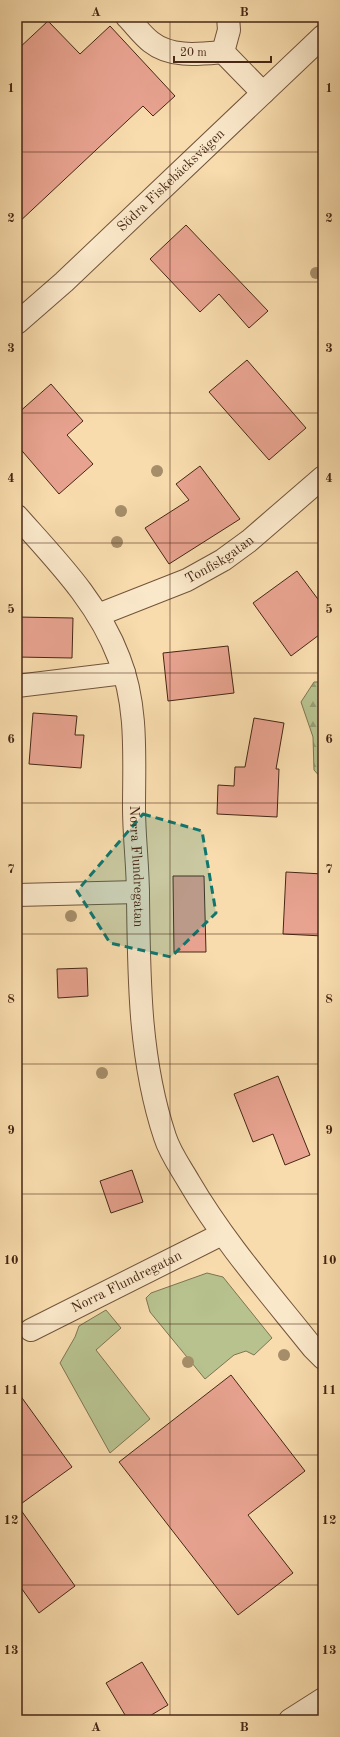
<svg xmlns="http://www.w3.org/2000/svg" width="340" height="1737" viewBox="0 0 340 1737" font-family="'Old Standard TT',serif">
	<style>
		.green { fill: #b7c28f; stroke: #7e7452 }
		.forest { fill: url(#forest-firs); stroke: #7e7452 }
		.building { fill: #e8a390; stroke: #462715 }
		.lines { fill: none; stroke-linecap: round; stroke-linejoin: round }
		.minor-casing { stroke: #72543b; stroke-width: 24 }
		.minor { stroke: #fae8ca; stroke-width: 22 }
		.tree { fill: #a68e6a }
		.marked { fill: #0f766e; fill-opacity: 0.2; stroke: #0f766e; stroke-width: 3; stroke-dasharray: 8 5; stroke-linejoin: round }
		.grid { fill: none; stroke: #462715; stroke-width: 1; stroke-opacity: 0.55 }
		.labels { text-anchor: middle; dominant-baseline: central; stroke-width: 3.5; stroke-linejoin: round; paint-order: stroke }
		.street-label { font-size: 14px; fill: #462715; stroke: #fae8ca }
		.neatline { fill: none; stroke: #462715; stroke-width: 1.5 }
		.grid-label { font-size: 13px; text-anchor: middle; font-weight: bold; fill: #462715 }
	</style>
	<defs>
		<pattern id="forest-firs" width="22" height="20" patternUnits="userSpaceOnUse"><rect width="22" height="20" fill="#b7c28f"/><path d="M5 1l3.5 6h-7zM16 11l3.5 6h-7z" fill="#979e74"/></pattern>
	</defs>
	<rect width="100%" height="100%" fill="#f8dcad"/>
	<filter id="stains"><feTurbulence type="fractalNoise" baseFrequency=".005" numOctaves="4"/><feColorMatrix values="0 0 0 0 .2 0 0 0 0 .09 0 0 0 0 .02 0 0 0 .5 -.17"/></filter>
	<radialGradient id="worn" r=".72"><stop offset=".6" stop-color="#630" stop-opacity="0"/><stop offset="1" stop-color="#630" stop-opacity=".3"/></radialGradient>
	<path class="green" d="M207 1273 223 1277 272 1338 254 1355 246 1351 234 1355 205 1379 150 1312 146 1298 151 1293Z
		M106 1310 121 1328 96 1350 150 1419 110 1453 60 1363 75 1337 79 1326Z"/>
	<path class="forest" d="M314 682H323V780L314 770 313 737 301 702Z"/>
	<path class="building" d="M48 21 80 54 110 26 175 96 153 116 143 106 17 224V50Z
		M186 225 268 311 249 328 219 294 200 312 150 259Z
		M247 360 306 428 269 460 209 392Z
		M51 384 83 421 67 435 93 464 59 494 17 445V414Z
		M200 466 240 519 169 564 145 528 189 500 176 484Z
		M297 571 323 606V632L291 656 253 603Z
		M17 617 73 618 72 658 17 657Z
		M228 646 234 693 168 701 163 653Z
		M33 713 77 716 75 735H84L81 768 29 764Z
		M254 718 284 723 276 769H279L277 817 217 814 218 785 234 786 235 767H245Z
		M286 872 323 874V936L283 934Z
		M173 876H204L206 952H174Z
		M87 968 88 996 58 998 57 969Z
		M278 1076 310 1155 285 1165 273 1134 253 1142 234 1094Z
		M132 1170 143 1202 111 1213 100 1181Z
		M231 1375 305 1471 248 1515 293 1573 238 1615 119 1462Z
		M17 1391 72 1467 18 1506 75 1586 39 1613 17 1582Z
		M142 1662 168 1705 143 1720H128L106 1683Z"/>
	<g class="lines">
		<defs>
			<g id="minor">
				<path d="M127 17C135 25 142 35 151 42 171 58 200 54 223 52"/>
				<path d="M223 52 263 93"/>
				<path d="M223 52 229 30 228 17"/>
				<path id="s1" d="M17 323 64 282 323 36"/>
				<path id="s2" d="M17 516C56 560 98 602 119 658 138 706 134 757 134 808 134 837 138 866 138 896 139 978 139 1059 165 1137 170 1153 181 1168 189 1182 224 1242 270 1294 313 1348L323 1358"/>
				<path id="s3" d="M98 615 187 580 223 560 249 541 323 477"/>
				<path d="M17 686 124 673"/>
				<path d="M17 895 138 892"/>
				<path id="s4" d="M31 1330 222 1234"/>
				<path d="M290 1720 323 1699"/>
			</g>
		</defs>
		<use href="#minor" class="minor-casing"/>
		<use href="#minor" class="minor"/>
	</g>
	<g class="tree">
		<circle cx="316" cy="273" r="6"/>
		<circle cx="157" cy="471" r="6"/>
		<circle cx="121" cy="511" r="6"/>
		<circle cx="117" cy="542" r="6"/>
		<circle cx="71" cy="916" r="6"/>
		<circle cx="102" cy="1073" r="6"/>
		<circle cx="284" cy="1355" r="6"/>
		<circle cx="188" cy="1362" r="6"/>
	</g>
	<path class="marked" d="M143 814 202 831 216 913 171 957 110 943 77 891Z"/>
	<path class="grid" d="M170 17V1720M17 152H323M17 282H323M17 413H323M17 543H323M17 673H323M17 803H323M17 934H323M17 1064H323M17 1194H323M17 1324H323M17 1455H323M17 1585H323"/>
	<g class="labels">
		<g class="street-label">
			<text stroke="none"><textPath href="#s1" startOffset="210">Södra Fiskebäcksvägen</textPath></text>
			<text stroke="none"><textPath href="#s3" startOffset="134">Tonfiskgatan</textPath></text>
			<text stroke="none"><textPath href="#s2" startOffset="386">Norra Flundregatan</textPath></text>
			<text stroke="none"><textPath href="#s4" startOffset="107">Norra Flundregatan</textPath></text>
		</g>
	</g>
	<rect width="340" height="1737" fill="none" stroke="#f8dcad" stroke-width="44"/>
	<path d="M174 56v6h97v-6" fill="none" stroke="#462715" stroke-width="2"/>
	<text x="180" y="56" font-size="12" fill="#462715" stroke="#fae8ca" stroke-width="3" paint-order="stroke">20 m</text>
	<rect x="22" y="22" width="296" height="1693" class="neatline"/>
	<g class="grid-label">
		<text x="96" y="16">A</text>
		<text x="244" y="16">B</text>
		<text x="11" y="92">1</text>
		<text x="329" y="92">1</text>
		<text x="11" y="222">2</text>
		<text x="329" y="222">2</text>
		<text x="11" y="352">3</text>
		<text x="329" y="352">3</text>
		<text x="11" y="482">4</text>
		<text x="329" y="482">4</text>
		<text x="11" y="613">5</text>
		<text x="329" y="613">5</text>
		<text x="11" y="743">6</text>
		<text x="329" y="743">6</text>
		<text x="11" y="873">7</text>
		<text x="329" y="873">7</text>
		<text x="11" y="1003">8</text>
		<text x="329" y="1003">8</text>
		<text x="11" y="1134">9</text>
		<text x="329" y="1134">9</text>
		<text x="11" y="1264">10</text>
		<text x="329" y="1264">10</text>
		<text x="11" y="1394">11</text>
		<text x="329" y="1394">11</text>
		<text x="11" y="1524">12</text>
		<text x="329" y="1524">12</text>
		<text x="11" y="1654">13</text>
		<text x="329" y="1654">13</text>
		<text x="96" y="1731">A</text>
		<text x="244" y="1731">B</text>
	</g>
	<rect width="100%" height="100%" filter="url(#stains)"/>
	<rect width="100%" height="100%" fill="url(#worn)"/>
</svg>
